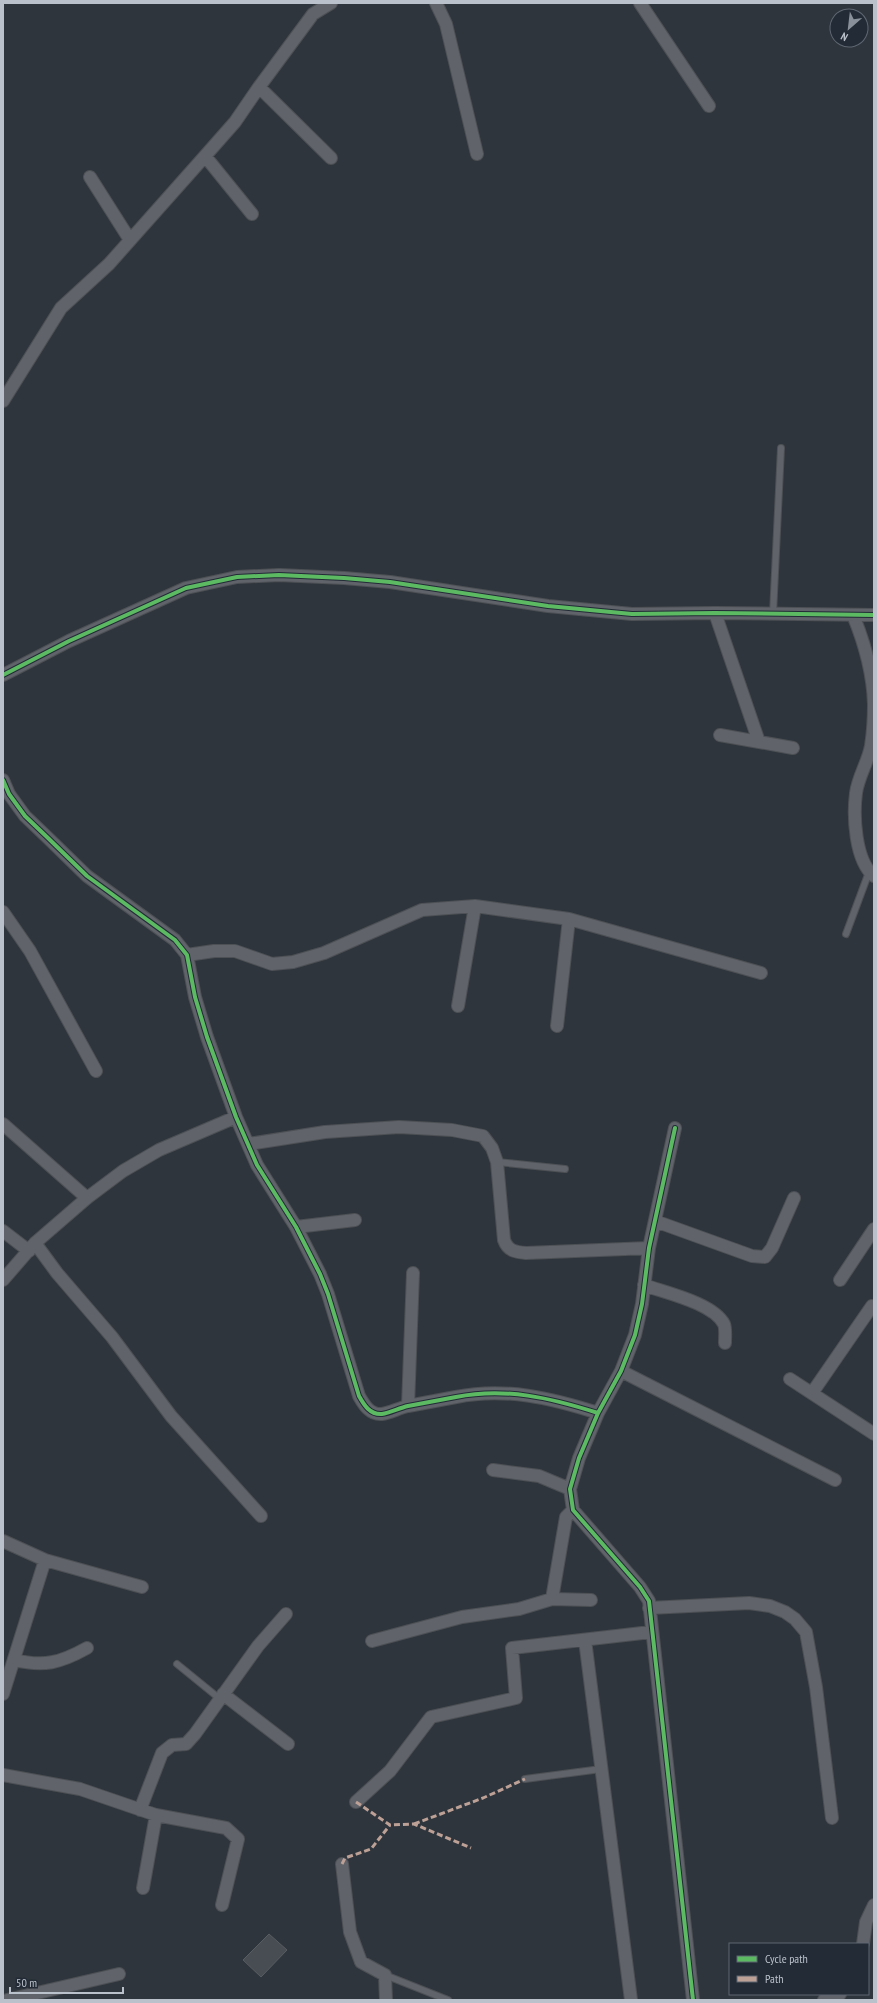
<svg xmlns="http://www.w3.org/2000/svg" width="877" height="2003" viewBox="0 0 877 2003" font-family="'PT Sans Narrow',sans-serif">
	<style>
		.building { fill: #484d53; stroke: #585c63 }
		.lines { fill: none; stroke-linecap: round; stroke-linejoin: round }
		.service-casing { stroke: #4d5156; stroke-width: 8 }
		.minor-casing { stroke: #4d5156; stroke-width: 14 }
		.service { stroke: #60636a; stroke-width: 6 }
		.minor { stroke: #60636a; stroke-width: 12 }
		.quiet { stroke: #bda197; stroke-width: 3; stroke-dasharray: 6 3; stroke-linecap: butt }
		.cycleway-casing { stroke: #222b36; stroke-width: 6 }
		.cycleway { stroke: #5cba63; stroke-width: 4 }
	</style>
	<rect width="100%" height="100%" fill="#2f353c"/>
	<path class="building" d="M269 1934 287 1950 261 1977 243 1960Z"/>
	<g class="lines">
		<defs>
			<path id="service" d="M773 614 781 448
				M846 934 869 872
				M497 1162 565 1169
				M177 1664 220 1699
				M525 1779 601 1769
				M385 1975 448 2000"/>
			<path id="minor" d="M436 3 446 24 477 154
				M640 3 709 106
				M259 87 331 158
				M205 156 252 214
				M90 177 130 240
				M3 401 61 308 109 264 205 156 235 122 259 87 313 14 331 3
				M715 613 759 742
				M853 615C865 644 873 672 874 704 874 717 873 733 871 746 868 762 858 777 856 793 853 816 855 861 874 876
				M3 675 69 641 186 588 237 577 279 575 344 578 390 582 548 606 632 614 715 613 874 615
				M720 735 793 748
				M3 780 9 794 25 816 48 838 87 876 175 940 187 955 195 997 207 1037 236 1117 257 1165 296 1227 320 1274 328 1294 359 1396C364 1405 370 1415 382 1414 390 1413 399 1408 408 1406 424 1403 440 1400 456 1397 505 1387 551 1398 598 1413
				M3 912 30 951 96 1071
				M187 955 214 951H235L272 964 293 962 324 953 422 910 475 906 569 919 761 973
				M458 1006 475 906
				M557 1026 569 919
				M3 1124 87 1198
				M675 1128 649 1248 642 1304 635 1335 621 1371 598 1413 579 1458 570 1489 573 1510 640 1587 649 1601 693 2000
				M249 1144 325 1132 399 1127 452 1130 483 1136 492 1148 497 1162 504 1240C508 1251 515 1252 526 1253L649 1248
				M655 1221 752 1256 765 1257 772 1248 794 1198
				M296 1227 355 1220
				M3 1231 29 1251
				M35 1243 57 1273 112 1337 171 1416 261 1516
				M3 1280 35 1243 87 1198 123 1171 159 1150 236 1117
				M840 1280 874 1229
				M644 1285C666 1293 713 1303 724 1324 726 1329 725 1337 725 1343
				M621 1371 835 1480
				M790 1379 874 1434
				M812 1393 872 1306
				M408 1406 413 1273
				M493 1470 539 1476 570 1489
				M3 1541 45 1560 142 1587
				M552 1599 566 1517 573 1510
				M649 1608 749 1603 770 1606 785 1612 795 1619 806 1632 816 1687 832 1818
				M585 1640 631 2000
				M372 1641 462 1617 519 1609 552 1599 591 1600
				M14 1660C44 1667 60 1663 87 1648
				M3 1694 45 1560
				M223 1694 288 1744
				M3 1775 80 1789 156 1815 226 1828 238 1839 222 1905
				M356 1802 390 1771 431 1717 516 1698 512 1648 651 1632
				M140 1810 162 1753 172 1745 186 1744 195 1734 258 1646 286 1614
				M342 1864 350 1932 361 1962 385 1975 386 2000
				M143 1888 156 1815
				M863 1944 866 1922 874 1905
				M7 2000 119 1974
				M824 2000 840 1994"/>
		</defs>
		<use href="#service" class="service-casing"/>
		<use href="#minor" class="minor-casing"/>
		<use href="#service" class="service"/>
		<use href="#minor" class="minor"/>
		<path class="quiet" d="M356 1802 390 1825 414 1824 471 1848
			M414 1824 483 1798 525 1779
			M342 1864 345 1858 371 1849 390 1825"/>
		<defs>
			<path id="cycleway" d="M3 675 69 641 186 588 237 577 279 575 344 578 390 582 548 606 632 614 715 613 874 615
				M3 780 9 794 25 816 48 838 87 876 175 940 187 955 195 997 207 1037 236 1117 257 1165 296 1227 320 1274 328 1294 359 1396C364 1405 370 1415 382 1414 390 1413 399 1408 408 1406 424 1403 440 1400 456 1397 505 1387 551 1398 598 1413
				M675 1128 649 1248 642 1304 635 1335 621 1371 598 1413 579 1458 570 1489 573 1510 640 1587 649 1601 693 2000"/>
		</defs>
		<use href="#cycleway" class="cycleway-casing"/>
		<use href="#cycleway" class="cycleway"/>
	</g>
	<rect width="877" height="2003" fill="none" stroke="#bbc1cb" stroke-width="8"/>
	<rect x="729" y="1943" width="140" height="52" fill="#222b36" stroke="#5f6772"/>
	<rect x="737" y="1956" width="20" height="6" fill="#5cba63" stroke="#5f6772"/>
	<text x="765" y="1963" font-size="12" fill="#bbc1cb">Cycle path</text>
	<rect x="737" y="1976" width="20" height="6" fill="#bda197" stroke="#5f6772"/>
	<text x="765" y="1983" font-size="12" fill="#bbc1cb">Path</text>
	<g transform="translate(849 28) rotate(208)"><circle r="19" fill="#222b36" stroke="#5f6772"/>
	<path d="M0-3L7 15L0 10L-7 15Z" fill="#8a9099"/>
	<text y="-6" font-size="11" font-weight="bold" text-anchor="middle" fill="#bbc1cb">N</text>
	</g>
	<path d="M10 1987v6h113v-6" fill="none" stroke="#bbc1cb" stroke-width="2"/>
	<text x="16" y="1987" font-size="12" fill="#bbc1cb" stroke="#222b36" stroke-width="3" paint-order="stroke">50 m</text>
</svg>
